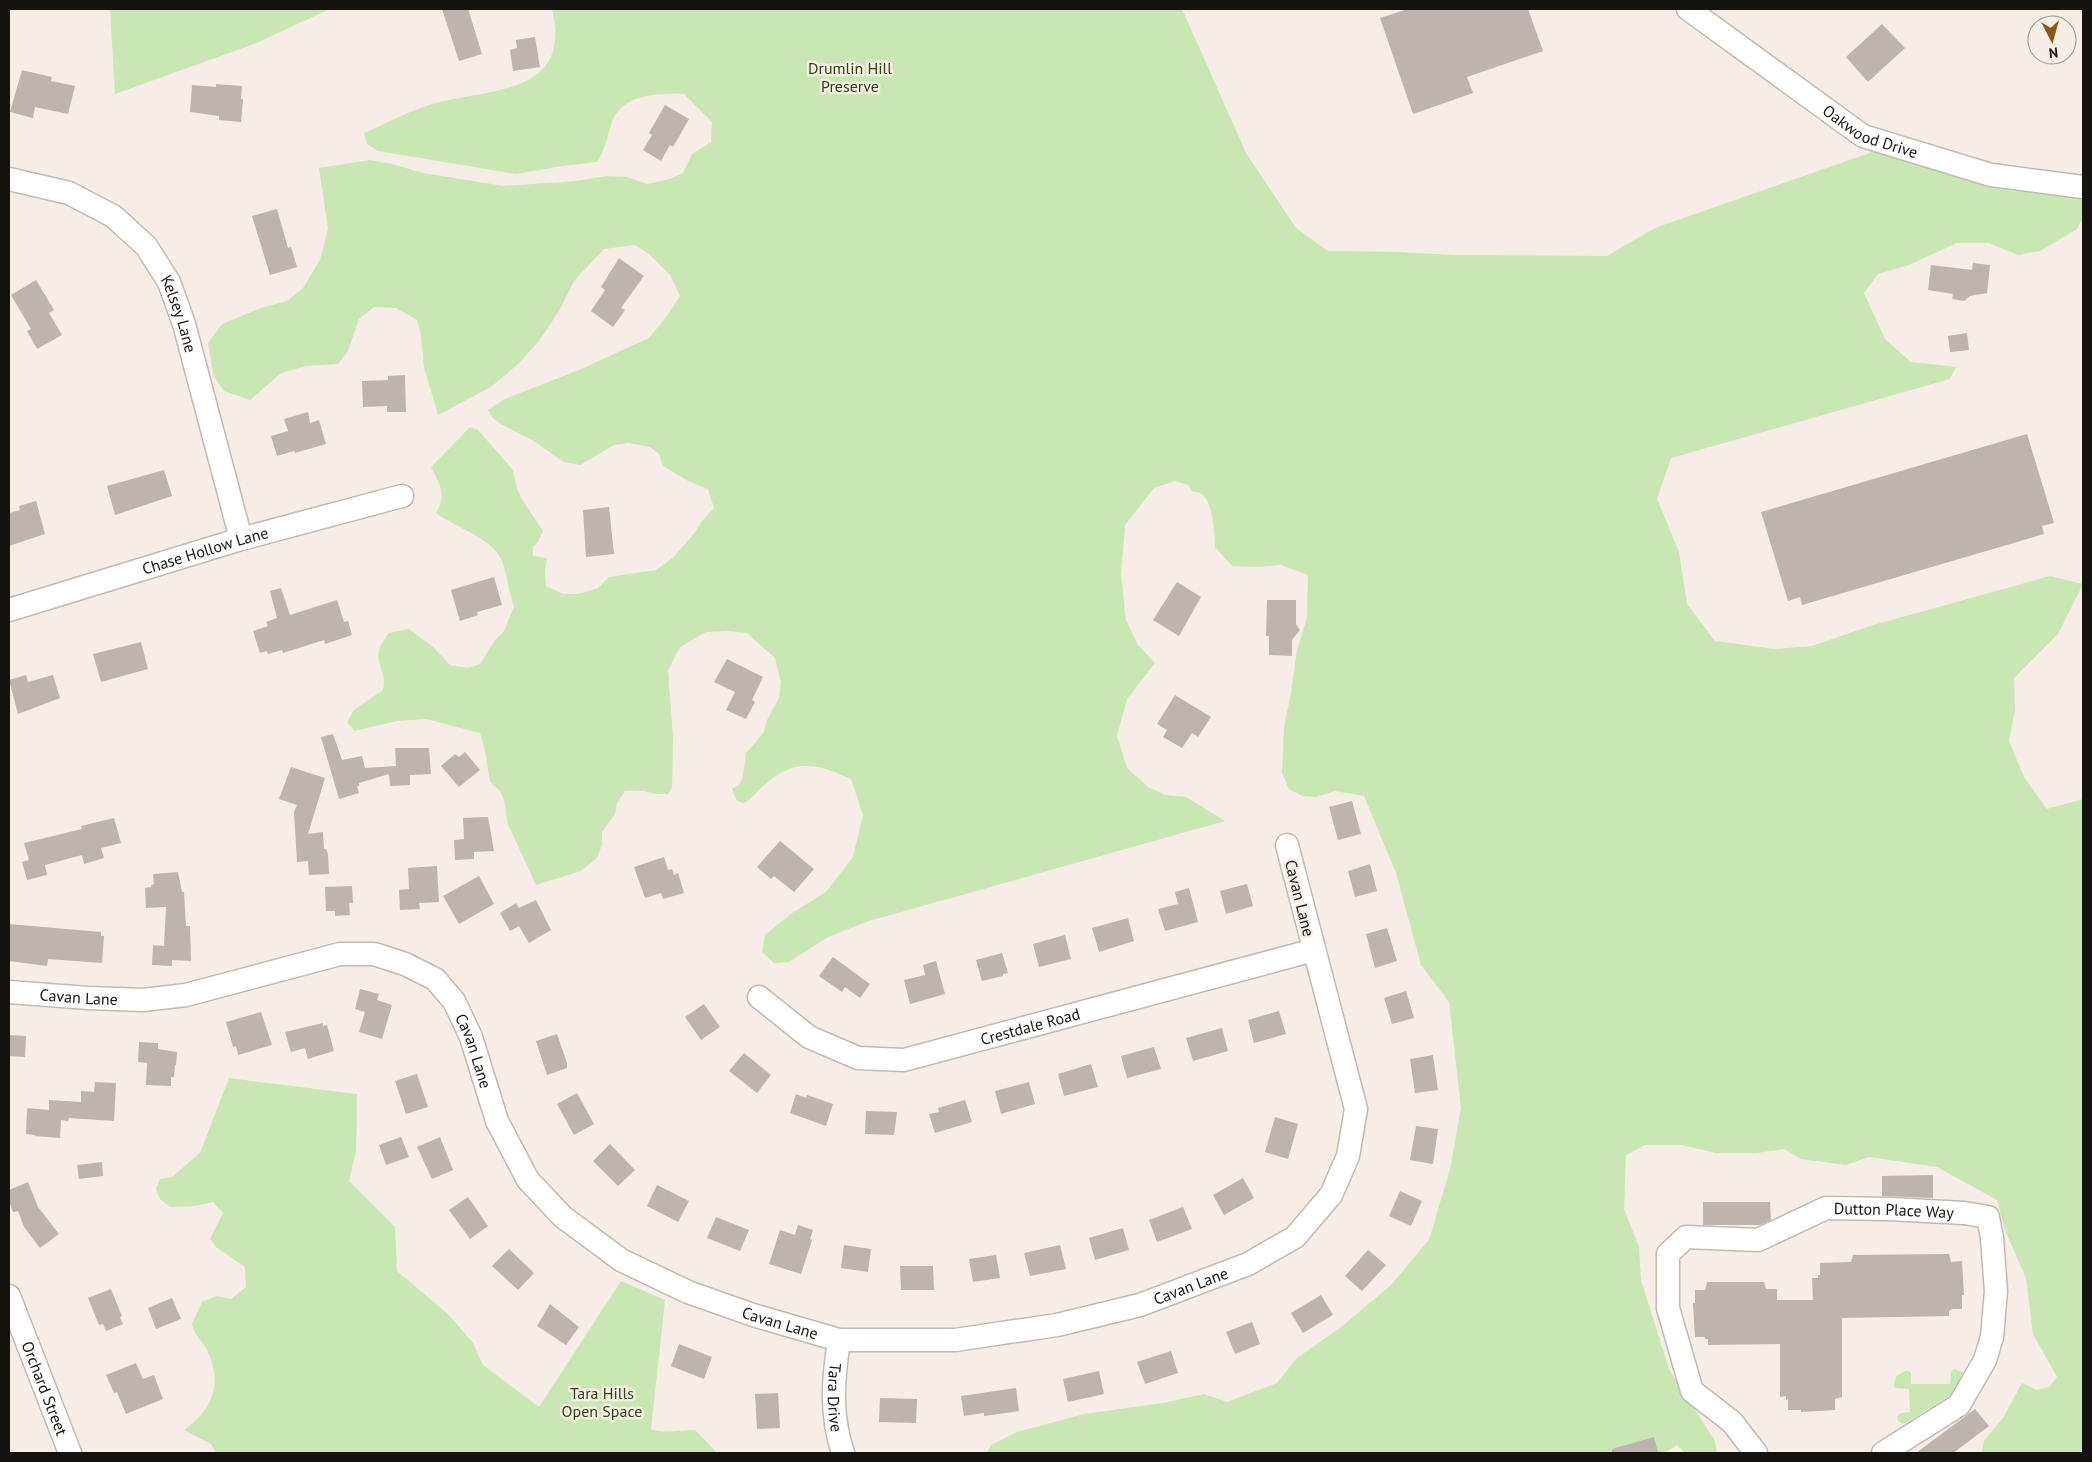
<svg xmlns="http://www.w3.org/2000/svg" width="2092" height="1462" viewBox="0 0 2092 1462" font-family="'PT Sans',sans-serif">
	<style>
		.green { fill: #c9e7b3 }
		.building { fill: #bcb4af }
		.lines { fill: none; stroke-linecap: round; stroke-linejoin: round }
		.minor-casing { stroke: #c1bab3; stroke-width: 25 }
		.minor { stroke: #fff; stroke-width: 22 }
		.labels { text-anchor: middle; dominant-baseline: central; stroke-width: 5; stroke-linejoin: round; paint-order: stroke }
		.park-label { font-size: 16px; fill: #29460a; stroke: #f5ede6 }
		.street-label { font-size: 16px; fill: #151310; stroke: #f5ede6 }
	</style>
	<rect width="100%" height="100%" fill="#f5ede6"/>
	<path class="green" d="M110 9H330L254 44 115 94Z
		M552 9H1182L1246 153 1296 228 1328 251 1398 252 1456 255 1607 256 1655 228 1881 149 1926 167 2011 191 2058 193 2082 200 2083 217 2077 229 2040 251 2018 255 1989 243H1957L1909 265 1878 274 1864 293 1885 339 1911 362 1956 367 1950 379 1671 458 1657 499 1679 552 1687 604 1715 641 1774 649 1812 646 1870 626 2050 576 2083 584 2058 634 2014 678 2015 709 2009 741 2024 777 2047 809 2083 799V1453H1982L1984 1441 2003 1418 2022 1383 2037 1390 2049 1387 2057 1377 2033 1334 2026 1278 2005 1230 1997 1200 1937 1167 1869 1157 1846 1165 1801 1159 1784 1149 1757 1153H1716L1681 1145H1645L1626 1155 1624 1209 1639 1247 1641 1280 1669 1369 1715 1441 1717 1453H1685L1677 1445 1664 1453H987L991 1445 1017 1432 1084 1414 1163 1403 1204 1394 1227 1402 1277 1383 1297 1358 1340 1328 1391 1285 1429 1240 1450 1169 1461 1108 1449 1002 1421 965 1396 873 1364 796 1335 791 1316 797 1302 796 1289 789 1282 773 1284 727 1291 693 1297 650 1307 618 1308 575 1281 565 1257 567 1232 566 1215 547C1215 535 1213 504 1203 495 1200 492 1196 492 1192 491L1188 485 1175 481 1154 488 1125 525 1121 574 1126 620 1138 645 1155 663 1127 699 1117 736 1127 768 1148 787 1165 795 1186 797 1225 821 869 921 828 937 789 962 774 963 762 952 765 935 792 913 826 892 853 857 863 815 851 779C813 762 794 758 762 787 755 793 752 799 744 803L737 801 732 789 740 784 743 776 746 753 764 732 767 720 779 698 781 682 775 658 747 633 727 631 706 632 680 647 668 670 673 738 672 787 668 794H656L644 791H625L617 803 615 814 602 832V845L597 858 581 871 536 885 507 822 505 804 501 792 490 782 485 751 480 733 426 719 397 721 354 731 347 722 354 710 383 690C389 664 365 663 389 633L409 629 433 647 450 665 468 668 480 664 495 640 503 633 514 607C508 591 508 574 501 559 493 539 453 526 436 513 447 494 440 485 431 467L470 427 478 430 513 470 517 489 523 501 543 531 538 542 533 547V556L547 558 545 570 546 586 563 594H578L598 588 609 577 656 570 674 557 696 531 702 521 714 508 708 489 688 481 663 466 659 454 650 447 629 443 614 445 580 465 564 462 532 440 499 423 492 417 488 410 505 399 579 370 649 338 667 316 680 296 670 275 649 254 635 245 604 249 574 281 559 311 539 341 517 365 491 387 438 415 424 367 421 335 417 320 396 308 374 307 359 319 348 351 338 364 306 366 281 373 250 400 224 391 214 377 208 343 222 324 261 308 287 301 303 288 320 260 328 229 319 168 370 160 392 164 423 173 504 186 576 181 607 176 626 177 648 184 670 179 683 173 692 154 711 142 712 122 684 94C658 93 622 94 612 122 607 137 605 150 597 162L562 166 516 174 378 151 367 144 364 133 373 129C391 121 410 111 429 105 487 87 573 98 552 9Z
		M229 1078 357 1094 356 1151 349 1181 395 1227 397 1271 449 1315 473 1343 483 1365 539 1407 621 1281 665 1300 651 1429C662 1434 681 1430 695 1430L717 1453H216L211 1444 184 1430C213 1410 223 1383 207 1350 201 1338 196 1339 192 1324L202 1302 217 1296 231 1299 246 1287 245 1267 217 1248 210 1239 223 1213 213 1202 195 1206 170 1207 160 1199 156 1189 160 1179 172 1177 200 1153Z
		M1954 1369 1965 1373 1957 1391 1909 1421 1903 1424 1898 1421 1897 1416 1901 1413 1910 1412 1909 1389 1895 1388 1894 1385 1896 1376 1907 1370 1911 1373V1384H1950L1951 1372Z"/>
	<path class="building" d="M442 9H468L482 54 459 61Z
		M1408 9H1528L1543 51 1467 77 1473 93 1413 114 1380 18Z
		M1882 24 1905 48 1868 82 1846 57Z
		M535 37 540 67 513 71 510 50 517 48 516 40Z
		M22 70 52 77 51 81 75 86 68 114 35 107 33 118 10 112Z
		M216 84 242 86 241 99H243L241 122 219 120V116L190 112 192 85 216 87Z
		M665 105 689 119 673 147 670 145 661 161 643 150 652 135 649 133Z
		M277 209 288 248 291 247 297 267 270 275 252 216Z
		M619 258 644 276 621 308 625 310 613 327 591 311 605 290 601 287Z
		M1973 263 1990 265 1987 293 1970 296 1964 301 1952 299 1953 294 1928 290 1931 265 1972 270Z
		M36 280 54 310 49 313 62 335 37 349 27 331 31 329 11 295Z
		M1967 333 1969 350 1950 352 1948 336Z
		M405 375 406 412H387V406L363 407 362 381 388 380V376Z
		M308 412 310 423 319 420 326 444 295 453 294 451 277 456 271 436 288 431 284 419Z
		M2027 434 2054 523 2042 526 2044 534 1802 605 1800 597 1788 601 1761 512Z
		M164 470 172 496 115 515 107 486Z
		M36 501 45 534 9 546V513L20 510 19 506Z
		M609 507 614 554 586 557 583 510Z
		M494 577 502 605 477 612 478 615 460 621 451 590Z
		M1177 582 1201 597 1179 636 1153 620Z
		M281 588 290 615 337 600 344 622 348 621 352 635 325 644 324 640 283 653 282 650 268 654 267 651 260 653 253 631 268 626 266 622 277 618 270 591Z
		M1267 600H1296V624L1300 630 1292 640V656L1269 655V636H1266Z
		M141 642 148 669 101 682 93 654Z
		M727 659 763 677 752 700 755 702 746 719 726 710 735 692 714 682Z
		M26 675 28 682 53 675 60 698 18 714 9 680Z
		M1175 695 1211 717 1198 737 1192 733 1182 748 1163 737 1167 730 1157 724Z
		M333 734 342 760 362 756 365 768 396 766 395 748H429L431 774 410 775V785L390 786 389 774 359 783V786H357L359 793 339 799 321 737Z
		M465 752 480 770 459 787 441 766 455 754 459 757Z
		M291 767 325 778 308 834 323 832 324 849H326L328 854 329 874 309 875 308 861 297 862 294 812 297 805 279 799Z
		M1352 801 1361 834 1338 840 1329 807Z
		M488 817 494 851 474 852V859L455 860 454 840 464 839 463 818Z
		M114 818 121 843 101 848 104 858 84 864 82 855 45 865 47 875 27 880 22 862 29 860 24 843 82 829 81 826Z
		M780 841 814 869 794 892 774 876 771 879 757 867Z
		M664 857 668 870 672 869 674 875 678 873 684 893 663 899 661 893 645 898 634 867Z
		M1370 864 1377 891 1355 897 1348 871Z
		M437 866 439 902 419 903 420 909 400 910 399 890 409 889 408 868Z
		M178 872 182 892H184L186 926H190L191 961 172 960V966L152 965 153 945 164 946 166 907 146 908 145 888 151 887V885L154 884 153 874Z
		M479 876 494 904 459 924 443 896Z
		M1247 884 1253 906 1226 914 1220 891Z
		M352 886 353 903H349L350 915 335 916V911H326L325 887Z
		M1189 888 1198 922 1165 931 1158 909 1178 904 1175 892Z
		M536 900 551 930 529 943 519 926 510 931 500 913 516 903 519 908Z
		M1128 918 1134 941 1099 952 1092 928Z
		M9 924 101 932V936H104L102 963 48 959 47 966 9 961Z
		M1387 928 1397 961 1375 968 1366 934Z
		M1065 935 1071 959 1039 967 1033 944Z
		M1002 953 1008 973 1003 974V976L982 981 976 960Z
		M833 957 870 984 860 998 845 987 842 992 819 976Z
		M936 961 945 994 910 1004 904 980 925 975 923 965Z
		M360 989 379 994 377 1000 392 1005 382 1039 359 1032 365 1012 355 1009Z
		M1406 991 1414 1018 1392 1024 1384 998Z
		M704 1004 720 1027 701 1040 685 1017Z
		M1279 1011 1286 1034 1254 1043 1248 1020Z
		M261 1012 272 1045 238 1055 236 1046 233 1047 226 1022Z
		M323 1023V1026L327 1025 334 1051 308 1059 305 1048 291 1052 285 1032Z
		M1222 1028 1228 1051 1193 1061 1186 1038Z
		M557 1034 567 1063V1068L547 1075 536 1041Z
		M9 1035 26 1036 25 1057 9 1056Z
		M139 1042 158 1043V1049L177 1052 176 1065H175L174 1077H171V1086L146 1085 147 1063 138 1062Z
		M1154 1047 1161 1069 1127 1078 1121 1056Z
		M744 1053 771 1075 757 1093 729 1071Z
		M1433 1055 1438 1090 1415 1093 1410 1059Z
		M1091 1064 1098 1087 1064 1096 1058 1074Z
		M417 1074 428 1107 406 1114 395 1081Z
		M95 1082 116 1083 114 1121 69 1118 68 1121 61 1120 60 1138 34 1136 35 1135 26 1134 27 1108 49 1110V1100L81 1102V1091L94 1092Z
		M1029 1082 1035 1104 1001 1114 995 1091Z
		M577 1093 594 1124 574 1135 557 1104Z
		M796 1094 806 1098 807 1095 833 1104 826 1126 790 1113Z
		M965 1100 972 1122 935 1133 929 1114 939 1112 938 1108Z
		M866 1111 897 1112 894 1135 865 1134Z
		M1275 1117 1298 1124 1288 1159 1265 1152Z
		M1416 1126 1438 1129 1433 1164 1410 1160Z
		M401 1137 409 1157 386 1165 379 1145Z
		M440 1137 453 1170 432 1179 417 1147Z
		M610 1144 635 1170 618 1186 593 1161Z
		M102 1162 103 1176 79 1179 77 1165Z
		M1933 1175V1198L1882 1196V1176Z
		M1243 1178 1254 1198 1224 1215 1213 1195Z
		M28 1182 38 1207 59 1234 40 1248 24 1227 18 1211 13 1212 9 1201V1190Z
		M657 1185 689 1201 678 1222 647 1206Z
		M1400 1191 1422 1201 1411 1226 1389 1216Z
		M468 1197 488 1226 470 1239 449 1210Z
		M1703 1202H1770L1771 1220 1760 1225H1703Z
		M1183 1207 1192 1229 1157 1242 1149 1220Z
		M716 1217 749 1230 740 1251 707 1238Z
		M798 1225 813 1230 810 1239 812 1240 801 1274 769 1264 780 1230 795 1235Z
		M1123 1228 1129 1250 1095 1260 1089 1238Z
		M844 1245 871 1249 868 1272 841 1268Z
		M1060 1245 1066 1269 1030 1276 1024 1253Z
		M509 1249 534 1273 518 1290 492 1266Z
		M1368 1250 1386 1265 1362 1291 1345 1276Z
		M1949 1254 1951 1262 1962 1261 1964 1295H1962V1309H1952L1949 1311V1316L1842 1318V1397L1835 1399V1410L1801 1412V1410H1788V1399L1786 1400V1396L1780 1397V1344L1708 1345V1339H1705V1337H1695L1693 1303H1695V1290H1705L1707 1282H1764L1766 1289H1777V1300H1813L1812 1278H1818V1275H1820V1263L1851 1262 1853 1255Z
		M996 1255 1000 1278 973 1282 969 1259Z
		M900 1266H933L934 1290H901Z
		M111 1289 122 1316 120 1317 123 1324 106 1331 103 1324 99 1325 88 1298Z
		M1321 1295 1333 1315 1303 1333 1291 1313Z
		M172 1298 181 1319 156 1329 148 1308Z
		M550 1304 579 1327 566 1345 537 1326Z
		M1252 1322 1260 1344 1235 1354 1226 1332Z
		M679 1344 712 1357 704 1379 671 1366Z
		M1171 1351 1178 1373 1145 1384 1137 1362Z
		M136 1363 143 1379 154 1375 163 1399 126 1414 117 1392 114 1393 106 1375Z
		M1099 1371 1104 1394 1068 1402 1063 1379Z
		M1016 1388 1019 1411 984 1416V1413L964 1416 961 1396Z
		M778 1393 780 1428 757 1429 755 1394Z
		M880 1398 917 1399 916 1423 879 1422Z
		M1975 1409 1989 1426 1953 1453H1916Z
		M1654 1437 1658 1453H1612V1449Z"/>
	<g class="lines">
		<defs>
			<g id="minor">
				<path id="s1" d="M1688 9 1863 136 1991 175 2083 187"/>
				<path id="s2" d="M9 179 69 193 113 216 146 246 169 282 184 324 241 539"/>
				<path id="s3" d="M9 610 241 539 402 496"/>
				<path id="s4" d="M9 992 88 998 143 1000 186 995 340 954H374L405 964 435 979 454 1001 471 1037 497 1121 528 1180 563 1217 621 1260 688 1292 753 1315 839 1340H955L1057 1325 1140 1305 1248 1264 1295 1237 1331 1195 1348 1156 1356 1109 1287 845"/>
				<path id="s5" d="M759 997 809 1037 858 1058 904 1060 1314 950"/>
				<path id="s6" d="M9 1296 70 1453"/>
				<path id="s7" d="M839 1340C833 1380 830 1414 843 1453"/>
				<path id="s8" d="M1756 1453 1732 1422 1692 1391 1668 1308V1254L1686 1237 1758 1240 1826 1208 1890 1209 1964 1213 1988 1217 1992 1238 1996 1291 1992 1337 1985 1360 1959 1405 1883 1453"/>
			</g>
		</defs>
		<use href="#minor" class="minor-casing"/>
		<use href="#minor" class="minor"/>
	</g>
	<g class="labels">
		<g class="park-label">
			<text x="850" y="68">Drumlin Hill<tspan x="850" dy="18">Preserve</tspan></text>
			<text x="602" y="1393">Tara Hills<tspan x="602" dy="18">Open Space</tspan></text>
		</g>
		<g class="street-label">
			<text stroke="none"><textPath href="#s1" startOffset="221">Oakwood Drive</textPath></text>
			<text stroke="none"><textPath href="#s2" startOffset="232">Kelsey Lane</textPath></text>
			<text stroke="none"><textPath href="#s3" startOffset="205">Chase Hollow Lane</textPath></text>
			<text transform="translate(1300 898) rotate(76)">Cavan Lane</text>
			<text stroke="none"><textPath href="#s4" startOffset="70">Cavan Lane</textPath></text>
			<text stroke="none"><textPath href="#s5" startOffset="294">Crestdale Road</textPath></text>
			<text stroke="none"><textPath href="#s4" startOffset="520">Cavan Lane</textPath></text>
			<text stroke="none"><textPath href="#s8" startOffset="470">Dutton Place Way</textPath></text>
			<text stroke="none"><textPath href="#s4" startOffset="1375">Cavan Lane</textPath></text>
			<text stroke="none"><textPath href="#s4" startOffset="955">Cavan Lane</textPath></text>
			<text stroke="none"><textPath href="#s6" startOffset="99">Orchard Street</textPath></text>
			<text stroke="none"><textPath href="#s7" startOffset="58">Tara Drive</textPath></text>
		</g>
	</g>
	<rect width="2092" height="1462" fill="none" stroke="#151310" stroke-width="20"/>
	<g transform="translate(2052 40) rotate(174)"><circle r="24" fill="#f5ede6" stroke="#9b9690"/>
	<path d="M0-4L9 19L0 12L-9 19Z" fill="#905712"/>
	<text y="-8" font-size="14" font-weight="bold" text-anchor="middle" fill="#151310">N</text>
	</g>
</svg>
